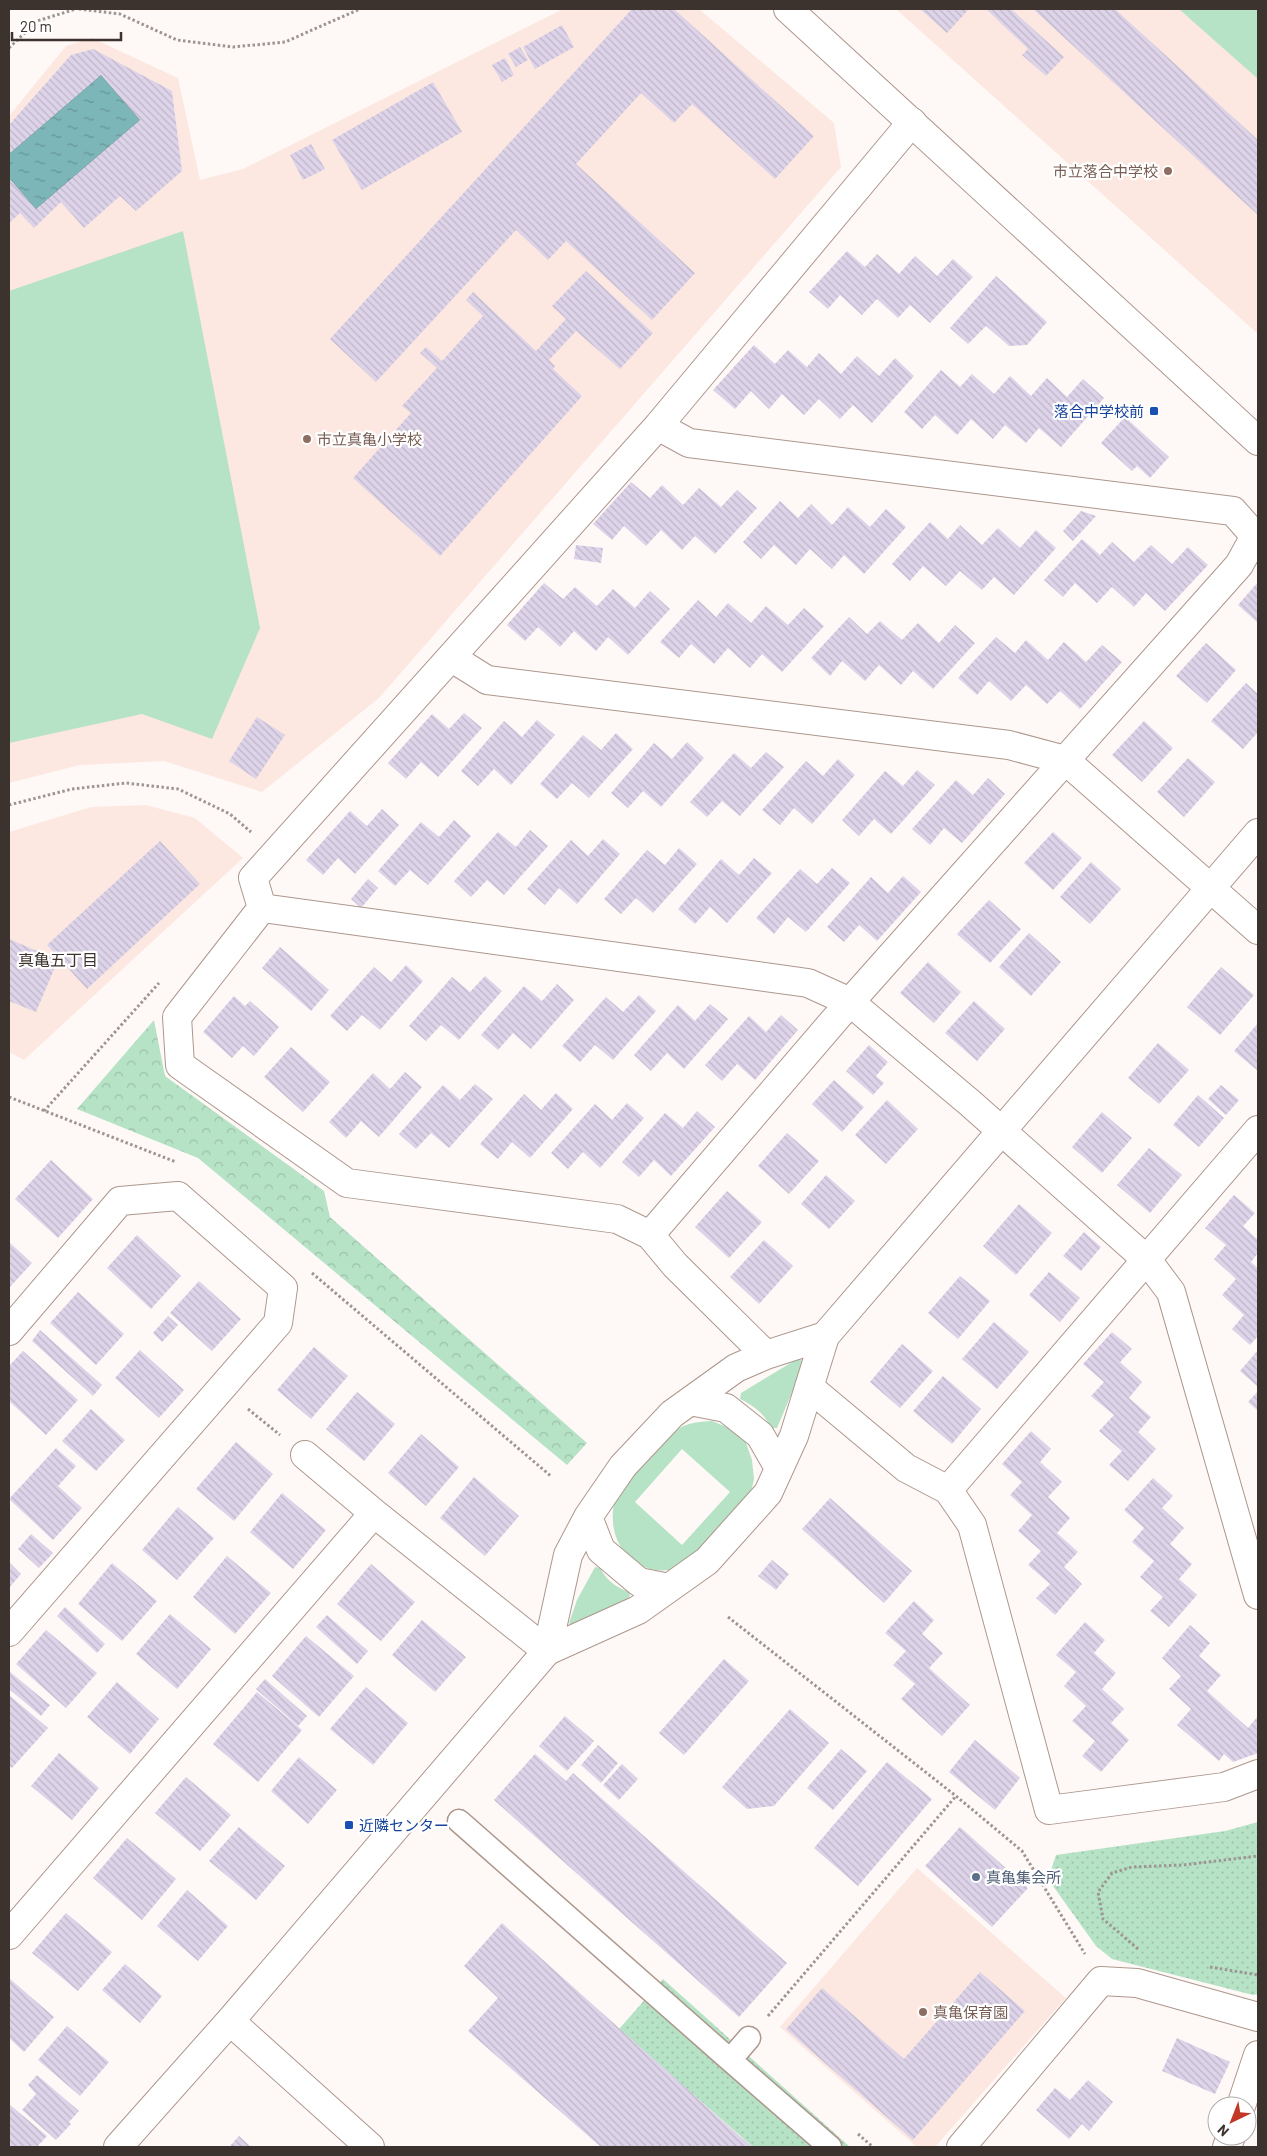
<svg xmlns="http://www.w3.org/2000/svg" width="1267" height="2156" viewBox="0 0 1267 2156" font-family="Barlow,'Noto Sans JP',sans-serif">
	<style>
		.built { fill: #fce8e0 }
		.grass { fill: #b6e2c6; fill-rule: evenodd }
		.forest { fill: url(#forest-crowns) }
		.park { fill: url(#park-dots) }
		.water { fill: url(#water-ripples); stroke: #698f90 }
		.building { fill: url(#building-back-hatch) }
		.lines { fill: none; stroke-linecap: round; stroke-linejoin: round }
		.pedestrian-casing { stroke: #ad978d; stroke-width: 25 }
		.minor-casing { stroke: #ad978d; stroke-width: 30 }
		.tertiary-casing { stroke: #ad978d; stroke-width: 30 }
		.path { stroke: #9c9592; stroke-width: 3; stroke-dasharray: 2.5 2.5; stroke-linecap: butt }
		.pedestrian { stroke: #fff; stroke-width: 22 }
		.minor { stroke: #fff; stroke-width: 28 }
		.tertiary { stroke: #fff; stroke-width: 28 }
		.education-dot { fill: #8d6e63; stroke: #fff; stroke-width: 2 }
		.transit-dot { fill: #1a4fb4; stroke: #fff; stroke-width: 2 }
		.service-dot { fill: #5c6f8a; stroke: #fff; stroke-width: 2 }
		.labels { text-anchor: middle; dominant-baseline: central; stroke-width: 4.5; stroke-linejoin: round; paint-order: stroke }
		.education-label { font-size: 15px; fill: #785e54; stroke: #fff; text-anchor: start }
		.transit-label { font-size: 15px; fill: #164399; stroke: #fff; text-anchor: end }
		.service-label { font-size: 15px; fill: #4e5e75; stroke: #fff; text-anchor: start }
		.neighbourhood-label { font-size: 16px; fill: #3c332f; stroke: #fff }
	</style>
	<defs>
		<pattern id="forest-crowns" width="20" height="18" patternUnits="userSpaceOnUse" patternTransform="scale(1.25)"><rect width="20" height="18" fill="#b6e2c6"/><path d="M2 6a3 3 0 1 1 6 0M12 15a3 3 0 1 1 6 0" fill="none" stroke="#9dc2aa"/></pattern>
		<pattern id="park-dots" width="8" height="8" patternUnits="userSpaceOnUse" patternTransform="scale(1.25)"><rect width="8" height="8" fill="#b6e2c6"/><path d="M2 2h.1M6 6h.1" fill="none" stroke="#9dc2aa" stroke-width="1.8" stroke-linecap="round"/></pattern>
		<pattern id="water-ripples" width="26" height="14" patternUnits="userSpaceOnUse" patternTransform="scale(1.25)"><rect width="26" height="14" fill="#7cb6b9"/><path d="M2 4q2-2 4 0t4 0M15 11q2-2 4 0t4 0" fill="none" stroke="#679597"/></pattern>
		<pattern id="building-back-hatch" width="6" height="6" patternUnits="userSpaceOnUse" patternTransform="scale(1.25)"><rect width="6" height="6" fill="#ddd4ea"/><path d="M-1 5l2 2M0 0l6 6M5-1l2 2" fill="none" stroke="#bfb6c9"/></pattern>
	</defs>
	<rect width="100%" height="100%" fill="#fef9f7"/>
	<path class="built" d="M563 9H699L834 123 841 167 379 698 262 792 164 761 80 765 9 783V116L66 46 92 38 178 78 200 180 243 169Z
		M896 9H1258V334Z
		M146 805 195 818 243 858 24 1060 9 1052V832L91 807Z
		M917 1868 1066 1998 935 2147H917L780 2027Z"/>
	<path class="grass" d="M1179 9H1258V79Z
		M183 231 260 628 212 739 142 714 9 743V291Z
		M799 1358 806 1365 796 1383 777 1428H771C764 1413 754 1406 740 1399L741 1393Z
		M712 1421 729 1428 746 1443 752 1460 754 1479 750 1497 688 1564C649 1584 609 1555 613 1511 613 1507 615 1501 617 1497 621 1488 668 1437 676 1431 686 1422 700 1422 712 1421ZM682 1449 730 1492 682 1545 635 1502Z
		M595 1567 600 1568C607 1581 616 1587 629 1592L630 1596 620 1607 576 1630 569 1623 577 1600Z"/>
	<path class="forest" d="M154 1020 165 1076 324 1191 330 1217 587 1443 567 1465 198 1158 77 1109Z"/>
	<path class="park" d="M1258 1822V1994L1253 1995 1112 1959 1096 1946 1048 1879 1056 1855 1225 1831Z
		M663 1979 850 2147H753L619 2029Z"/>
	<path class="water" d="M101 75 140 120 36 209 9 178V154Z"/>
	<path class="building" d="M632 9H674L814 136 775 179 692 104 674 123 641 93 576 164 695 273 652 320 566 241 548 260 516 230 376 382 330 339Z
		M920 9H969L947 33Z
		M986 9H1011L1064 57 1046 76 1022 55 1028 49Z
		M1033 9H1115L1258 140V215Z
		M562 25 574 47 535 69 523 47Z
		M520 47 528 60 516 67 508 54Z
		M93 49 172 91 182 171 136 211 120 196 84 228 61 202 34 228 20 213 9 223V178L36 209 140 120 101 75 9 154V125L71 55Z
		M505 58 514 75 502 82 492 65Z
		M433 82 462 132 362 190 332 140Z
		M311 144 325 169 303 180 290 155Z
		M847 251 865 267 877 254 899 274 915 256 937 276 953 259 973 277 930 323 910 305 898 318 877 299 862 315 840 295 828 309 809 292Z
		M586 271 653 333 620 369 576 331 549 360 555 366 553 369 582 396 440 556 353 478 411 413 402 406 437 368 420 353 426 347 442 361 483 316 466 300 473 292 536 351 566 319 552 306Z
		M996 276 1047 322 1027 345 1009 346 986 326 968 344 950 328Z
		M754 345 775 364 788 350 807 367 819 353 841 374 857 356 879 376 895 358 914 376 872 423 853 405 840 419 819 399 804 415 782 394 769 409 751 391 735 409 713 390Z
		M941 370 960 387 972 374 994 394 1010 376 1031 396 1047 378 1067 397 1083 379 1104 398 1061 447 1039 428 1026 443 1005 425 993 439 971 419 957 435 935 415 922 429 904 412Z
		M1125 417 1169 457 1150 478 1137 466 1132 471 1101 443Z
		M631 482 650 498 662 485 683 505 699 488 721 507 737 490 757 508 715 554 695 536 682 550 661 530 646 546 624 526 612 540 593 524Z
		M780 501 798 518 811 504 832 525 848 507 870 527 886 509 906 527 864 574 844 555 832 569 810 549 796 565 774 545 761 559 743 542Z
		M1081 511 1096 516 1073 541 1063 531Z
		M930 522 948 539 960 525 982 545 998 528 1020 548 1036 530 1056 548 1014 595 994 577 982 590 960 571 946 586 923 566 910 581 892 564Z
		M1082 539 1100 555 1112 542 1134 562 1151 545 1172 564 1188 547 1208 565 1165 611 1146 593 1134 607 1112 587 1097 603 1075 583 1063 597 1044 580Z
		M576 545 603 548 601 563 574 559Z
		M1258 582V623L1238 605Z
		M544 583 563 599 575 587 597 606 613 589 635 608 650 591 670 609 628 655 608 637 596 651 574 631 560 647 538 627 525 641 507 625Z
		M698 600 716 617 728 603 751 623 766 606 788 625 804 608 824 626 782 672 762 654 750 668 728 648 714 664 691 644 679 658 660 642Z
		M849 617 867 634 880 621 902 640 918 623 939 643 955 625 975 643 933 689 913 671 901 685 879 665 865 681 842 661 830 676 811 658Z
		M996 637 1015 653 1026 640 1048 660 1064 642 1086 662 1102 645 1122 662 1080 709 1060 691 1047 704 1026 685 1011 701 989 681 977 695 958 678Z
		M1206 643 1236 670 1207 703 1176 676Z
		M1246 683 1258 694V732L1243 749 1211 721Z
		M464 713 482 728 438 777 421 762 406 779 388 763 432 714 449 729Z
		M257 717 285 735 256 779 229 761Z
		M537 720 555 735 511 785 494 769 478 786 461 771 504 721 522 737Z
		M1144 721 1173 748 1142 782 1112 755Z
		M616 733 633 749 589 798 572 783 557 799 540 784 583 735 601 750Z
		M687 742 704 758 661 807 643 791 628 808 611 793 654 743 672 759Z
		M766 752 784 767 740 816 722 801 707 817 690 802 734 753 751 768Z
		M1188 758 1215 782 1184 817 1157 792Z
		M838 759 855 775 812 824 794 808 780 825 762 810 806 761 823 776Z
		M917 770 935 785 891 834 874 819 859 836 842 820 885 771 903 786Z
		M988 778 1005 794 962 843 944 828 930 845 912 829 956 780 973 795Z
		M382 809 399 825 355 874 338 858 323 875 306 860 350 811 367 826Z
		M454 820 471 836 428 885 410 870 395 886 378 871 421 822 439 837Z
		M530 830 548 846 504 895 487 880 471 897 454 881 498 832 516 847Z
		M1053 832 1082 858 1053 890 1024 863Z
		M603 839 620 854 577 904 559 888 545 905 527 889 571 840 588 856Z
		M160 841 200 884 87 989 47 945Z
		M679 848 697 864 653 913 636 898 621 914 604 899 647 850 665 865Z
		M754 858 772 873 727 923 710 907 695 924 678 909 721 859 739 875Z
		M1091 862 1121 889 1090 924 1060 897Z
		M832 868 850 883 806 932 788 917 774 934 756 918 800 869 817 884Z
		M903 876 921 892 877 941 859 925 844 942 827 927 871 877 888 893Z
		M368 879 378 888 361 908 351 899Z
		M989 900 1021 929 990 963 957 934Z
		M1029 933 1061 962 1031 996 999 967Z
		M9 939 58 960 36 1012 9 1001Z
		M280 947 329 990 311 1011 262 968Z
		M928 962 961 992 934 1023 900 993Z
		M406 965 423 981 380 1030 362 1015 347 1031 330 1016 374 967 391 982Z
		M1221 967 1254 995 1220 1035 1187 1007Z
		M485 976 502 991 459 1040 441 1025 426 1041 409 1026 452 977 470 992Z
		M557 984 574 1000 531 1049 513 1033 498 1050 481 1035 524 986 542 1001Z
		M639 995 656 1011 613 1060 595 1045 580 1062 562 1046 606 997 623 1012Z
		M234 996 245 1006 250 1001 279 1027 254 1056 243 1046 232 1058 203 1032Z
		M974 1001 1005 1029 977 1061 945 1033Z
		M710 1004 728 1019 684 1069 667 1053 651 1071 634 1055 678 1005 695 1021Z
		M781 1015 798 1030 755 1080 737 1064 722 1081 705 1065 749 1016 766 1032Z
		M1258 1023V1071L1234 1051Z
		M1158 1043 1189 1070 1159 1104 1128 1078Z
		M869 1045 888 1062 876 1076 884 1083 873 1095 846 1071Z
		M291 1047 330 1082 303 1112 264 1077Z
		M405 1072 422 1087 379 1137 361 1121 346 1138 329 1122 373 1073 390 1089Z
		M834 1080 864 1107 842 1132 812 1104Z
		M475 1084 493 1099 449 1148 431 1133 416 1149 399 1134 443 1085 460 1100Z
		M1221 1085 1239 1100 1226 1115 1208 1099Z
		M556 1093 573 1109 530 1158 512 1142 498 1159 480 1144 524 1094 541 1110Z
		M1198 1095 1224 1118 1199 1147 1173 1125Z
		M887 1100 918 1129 886 1164 855 1135Z
		M627 1103 644 1118 600 1168 583 1152 568 1169 551 1153 595 1104 612 1120Z
		M697 1111 715 1127 671 1176 654 1160 639 1177 622 1162 665 1113 683 1128Z
		M1102 1112 1132 1138 1102 1173 1072 1147Z
		M787 1133 819 1161 789 1194 758 1166Z
		M1149 1148 1182 1175 1150 1213 1117 1185Z
		M51 1160 93 1199 58 1238 15 1199Z
		M826 1175 855 1201 829 1229 801 1204Z
		M727 1191 762 1222 729 1258 695 1227Z
		M1234 1195 1255 1213 1243 1226 1258 1240V1253L1251 1262 1258 1268V1336L1250 1345 1232 1329 1244 1315 1222 1295 1236 1279 1214 1259 1226 1245 1205 1228Z
		M1019 1204 1052 1233 1016 1275 983 1246Z
		M1084 1232 1101 1247 1081 1271 1063 1256Z
		M137 1235 181 1276 151 1309 107 1268Z
		M764 1240 793 1266 759 1304 730 1277Z
		M9 1242 32 1263 9 1288Z
		M1049 1272 1080 1298 1060 1322 1029 1295Z
		M960 1276 990 1301 958 1339 928 1313Z
		M199 1281 241 1319 212 1351 170 1313Z
		M78 1292 124 1334 96 1365 50 1323Z
		M168 1316 178 1325 162 1342 153 1333Z
		M994 1322 1029 1352 997 1389 962 1359Z
		M40 1330 102 1385 93 1396 32 1341Z
		M1112 1332 1132 1349 1120 1362 1142 1382 1129 1398 1151 1417 1138 1432 1156 1449 1128 1481 1109 1465 1122 1451 1099 1431 1114 1415 1091 1396 1104 1382 1083 1364Z
		M902 1344 933 1371 900 1408 870 1382Z
		M314 1347 348 1376 311 1419 277 1390Z
		M140 1350 184 1390 159 1418 115 1378Z
		M1258 1350V1387L1240 1371Z
		M23 1351 78 1400 46 1435 9 1401V1366Z
		M943 1376 981 1409 952 1444 913 1411Z
		M1258 1391V1411L1248 1402Z
		M357 1392 395 1424 364 1461 326 1429Z
		M91 1409 125 1440 96 1471 62 1441Z
		M1031 1431 1051 1449 1040 1462 1062 1482 1048 1497 1070 1518 1057 1533 1078 1552 1064 1567 1082 1584 1055 1615 1036 1598 1050 1584 1028 1565 1041 1551 1018 1531 1032 1515 1010 1495 1022 1482 1002 1464Z
		M421 1434 459 1467 426 1506 388 1473Z
		M236 1442 273 1474 234 1521 196 1489Z
		M56 1448 76 1466 58 1486 82 1508 53 1540 9 1499Z
		M474 1477 519 1516 485 1556 440 1518Z
		M1153 1478 1173 1496 1162 1508 1184 1528 1170 1544 1192 1564 1179 1579 1197 1595 1169 1627 1150 1611 1163 1597 1140 1577 1154 1561 1132 1542 1144 1528 1124 1510Z
		M282 1493 326 1530 293 1569 250 1532Z
		M830 1498 912 1571 884 1603 802 1529Z
		M178 1507 214 1538 177 1580 142 1550Z
		M31 1534 53 1553 39 1568 18 1549Z
		M227 1556 271 1593 235 1634 193 1597Z
		M772 1560 789 1574 776 1590 758 1576Z
		M9 1562 21 1574 9 1588Z
		M112 1563 157 1601 122 1641 78 1604Z
		M371 1564 415 1602 381 1641 337 1604Z
		M914 1601 934 1620 922 1634 943 1653 929 1668 970 1705 942 1736 901 1699 915 1684 893 1665 906 1651 885 1633Z
		M65 1607 105 1644 97 1653 57 1616Z
		M170 1614 211 1649 177 1689 136 1654Z
		M327 1615 368 1651 357 1664 316 1627Z
		M422 1620 466 1657 435 1692 392 1655Z
		M1085 1622 1105 1640 1094 1653 1116 1673 1102 1689 1124 1709 1111 1723 1129 1740 1101 1772 1082 1756 1095 1741 1072 1721 1086 1706 1064 1686 1076 1672 1056 1655Z
		M1190 1625 1210 1643 1199 1656 1221 1675 1207 1691 1248 1728 1258 1716V1753L1233 1762 1224 1754 1219 1761 1177 1725 1191 1709 1169 1689 1181 1676 1162 1658Z
		M46 1630 97 1673 66 1708 16 1664Z
		M306 1636 354 1676 319 1717 272 1676Z
		M724 1659 749 1681 684 1755 659 1733Z
		M9 1671 50 1705 41 1716 9 1689Z
		M265 1679 307 1716 298 1726 256 1689Z
		M117 1682 159 1719 130 1754 87 1717Z
		M366 1687 408 1723 373 1765 330 1729Z
		M257 1692 302 1730 258 1782 213 1744Z
		M9 1695 48 1728 12 1768 9 1765Z
		M790 1709 829 1743 774 1806 747 1809 722 1787Z
		M565 1716 594 1741 567 1771 539 1746Z
		M975 1740 1020 1778 995 1810 949 1772Z
		M598 1745 618 1763 601 1783 581 1765Z
		M841 1749 867 1771 833 1810 807 1788Z
		M59 1753 99 1788 72 1820 31 1786Z
		M535 1754 566 1781 573 1773 787 1963 739 2017 494 1800Z
		M299 1757 337 1790 308 1824 271 1791Z
		M887 1762 932 1799 858 1886 814 1848Z
		M622 1764 638 1779 619 1800 603 1785Z
		M186 1777 231 1815 200 1851 155 1813Z
		M239 1827 285 1866 256 1900 209 1861Z
		M960 1827 1028 1888 992 1927 925 1866Z
		M127 1838 176 1879 142 1920 93 1878Z
		M187 1890 228 1926 198 1961 157 1926Z
		M66 1913 112 1952 78 1991 32 1953Z
		M502 1923 620 2029 752 2147H601L468 2031 498 1998 464 1966Z
		M125 1964 162 1996 140 2023 102 1990Z
		M980 1972 1025 2011 913 2140 786 2029 822 1988 904 2059Z
		M9 1978 54 2017 24 2052 9 2038Z
		M67 2026 109 2062 80 2096 38 2060Z
		M1177 2038 1230 2062 1215 2094 1162 2071Z
		M37 2075 79 2111 69 2122 71 2124 56 2140 22 2110 36 2094 28 2085Z
		M1088 2080 1113 2102 1089 2131 1082 2124 1069 2139 1036 2110 1055 2088 1070 2100Z
		M9 2104 47 2136 37 2147H9Z
		M239 2136 251 2147H229Z"/>
	<g class="lines">
		<defs>
			<path id="pedestrian" d="M459 1821 730 2060 749 2038
				M730 2060 830 2147"/>
			<path id="minor" d="M452 658 487 680 1009 745 1065 760 1258 930
				M262 908 808 983 850 1002 970 1103 1147 1260 1171 1292 1258 1595
				M650 1235 850 1002 1239 565 1255 536 1233 511 689 443 658 426
				M9 1331 120 1201 178 1196 283 1288 278 1323 9 1632
				M766 1355 675 1265 650 1235 617 1219 347 1183 180 1065 177 1017 262 908 253 878 658 426 912 122
				M809 1387 906 1468 948 1490 972 1525 1049 1810 1224 1787 1258 1774
				M690 1401 726 1408 760 1435 779 1468
				M305 1455 374 1513
				M948 1490 1258 1130
				M588 1517 601 1550 639 1582 669 1588
				M547 1651 568 1555 588 1517 623 1466 672 1414 736 1368 766 1355 825 1336
				M547 1651 638 1610 707 1561 768 1493 794 1436 825 1336
				M9 1935 374 1513 547 1651
				M1241 2106 1258 2055
				M961 2147 1101 1981 1137 1983 1258 2017
				M1227 2147 1231 2136"/>
			<path id="tertiary" d="M788 9 1258 441
				M825 1336 1258 833
				M230 2021 370 2147
				M118 2147 230 2021 547 1651"/>
		</defs>
		<use href="#pedestrian" class="pedestrian-casing"/>
		<use href="#minor" class="minor-casing"/>
		<use href="#tertiary" class="tertiary-casing"/>
		<path class="path" d="M79 9 120 14 177 40 233 47 285 42 360 9
			M9 48 37 21 76 9
			M9 805 72 789 126 783 178 789 230 814 251 832
			M9 1097 176 1162
			M44 1111 159 983
			M312 1273 552 1477
			M248 1409 280 1435
			M728 1617 956 1796 1022 1851 1085 1954
			M1138 1949 1103 1919 1098 1892 1112 1873 1132 1867 1183 1865 1258 1856
			M1210 1967 1258 1975
			M768 2016 956 1796
			M858 2134 873 2147"/>
		<use href="#pedestrian" class="pedestrian"/>
		<use href="#minor" class="minor"/>
		<use href="#tertiary" class="tertiary"/>
	</g>
	<g class="education-dot">
		<circle cx="1168" cy="171" r="5"/>
		<circle cx="307" cy="439" r="5"/>
		<circle cx="923" cy="2012" r="5"/>
	</g>
	<g class="transit-dot">
		<rect x="1149" y="406" width="10" height="10" rx="2.5"/>
		<rect x="344" y="1820" width="10" height="10" rx="2.5"/>
	</g>
	<circle class="service-dot" cx="976" cy="1877" r="5"/>
	<g class="labels">
		<g class="education-label">
			<text x="1158" y="171" text-anchor="end">市立落合中学校</text>
			<text x="317" y="439">市立真亀小学校</text>
			<text x="933" y="2012">真亀保育園</text>
		</g>
		<g class="transit-label">
			<text x="1144" y="411">落合中学校前</text>
			<text x="359" y="1825" text-anchor="start">近隣センター</text>
		</g>
		<g class="service-label">
			<text x="986" y="1877">真亀集会所</text>
		</g>
		<g class="neighbourhood-label">
			<text x="58" y="959">真亀五丁目</text>
		</g>
	</g>
	<rect width="1267" height="2156" fill="none" stroke="#3c332f" stroke-width="20"/>
	<g transform="translate(1232 2121) rotate(223)"><circle r="24" fill="#ffffff" stroke="#b1adac"/>
	<path d="M0-4L9 19L0 12L-9 19Z" fill="#c33727"/>
	<text y="-8" font-size="14" font-weight="bold" text-anchor="middle" fill="#3c332f">N</text>
	</g>
	<path d="M12 32v8h109v-8" fill="none" stroke="#3c332f" stroke-width="2.5"/>
	<text x="20" y="32" font-size="15" fill="#3c332f" stroke="#ffffff" stroke-width="4" paint-order="stroke">20 m</text>
</svg>
